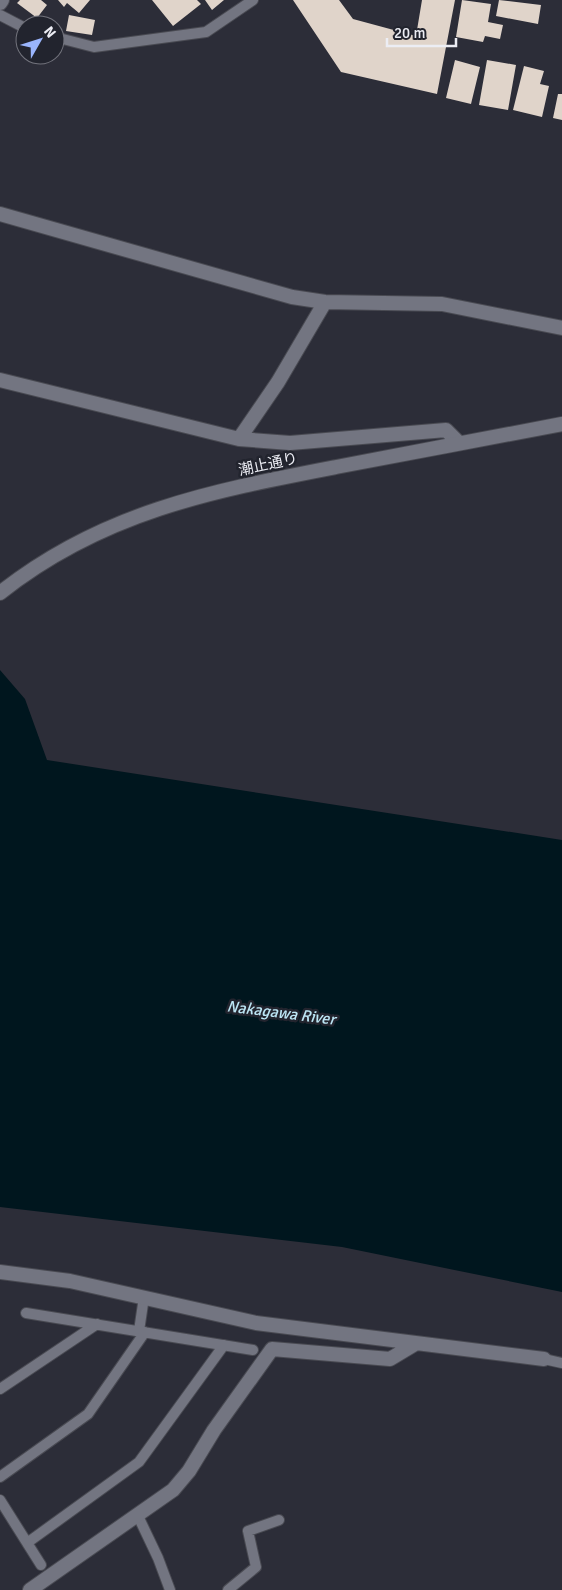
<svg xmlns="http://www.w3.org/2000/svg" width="562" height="1590" viewBox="0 0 562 1590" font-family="Signika,'Noto Sans JP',sans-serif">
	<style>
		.water { fill: #00161e }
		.building { fill: #e0d4ca }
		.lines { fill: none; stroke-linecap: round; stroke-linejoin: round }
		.service-casing { stroke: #494a52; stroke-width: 12 }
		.minor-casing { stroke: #494a52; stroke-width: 16 }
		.tertiary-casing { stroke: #494a52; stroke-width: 16 }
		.service { stroke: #737581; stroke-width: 10 }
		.minor { stroke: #737581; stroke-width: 14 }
		.tertiary { stroke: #737581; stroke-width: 14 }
		.labels { text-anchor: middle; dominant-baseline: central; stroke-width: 5; stroke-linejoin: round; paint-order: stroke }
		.street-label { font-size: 15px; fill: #ecedf4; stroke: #22242e }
		.water-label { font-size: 16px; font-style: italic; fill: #bde6f5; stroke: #22242e }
	</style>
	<rect width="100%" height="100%" fill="#2c2d38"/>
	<path class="water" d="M0 670 25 699 47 760 562 840V1292L342 1247 0 1207Z"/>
	<path class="building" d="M20 0H41L47 5 37 18 17 3Z
		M58 0H90L79 13 67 3 64 7Z
		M152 0H197L201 4 173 26Z
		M205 0H224L212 10Z
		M293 0H339L353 19 416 36 422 0H455L437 94 341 72Z
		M462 0 491 4 488 22 503 25 500 39 485 36 483 42 456 37Z
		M499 0 541 5 538 24 496 16Z
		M69 15 95 20 92 35 66 31Z
		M455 60 480 67 471 104 446 98Z
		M487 60 516 65 508 110 479 105Z
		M524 66 544 71 540 84 549 86 542 117 513 110Z
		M558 94H562V120L553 118Z"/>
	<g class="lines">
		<defs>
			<path id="service" d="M0 15 25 28
				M55 37 94 47 206 32 253 0
				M26 1313 253 1350
				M139 1331 144 1297
				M544 1359 562 1363
				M0 1389 97 1324
				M0 1477 88 1414 145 1332
				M0 1500 41 1565
				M138 1516 158 1558 170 1590
				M27 1543 139 1462 224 1345
				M228 1590 256 1567 248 1531 279 1520"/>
			<path id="minor" d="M0 3 2 0
				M0 214 292 297 325 302 442 304 562 328
				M0 380 239 439 290 443 446 430 459 443
				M239 439 278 382 325 302
				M0 1272 70 1281 256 1323 544 1359
				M30 1590 173 1490 189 1471 214 1430 272 1349 390 1359 415 1344"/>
			<path id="tertiary" d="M0 593C102 512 212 491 336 467 411 453 487 438 562 424"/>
		</defs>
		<use href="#service" class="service-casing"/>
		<use href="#minor" class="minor-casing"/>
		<use href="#tertiary" class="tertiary-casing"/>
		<use href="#service" class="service"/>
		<use href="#minor" class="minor"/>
		<use href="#tertiary" class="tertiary"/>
	</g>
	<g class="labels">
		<g class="street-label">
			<text transform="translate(268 464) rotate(-12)">潮止通り</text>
		</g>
		<g class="water-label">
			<text transform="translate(281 1013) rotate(7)">Nakagawa River</text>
		</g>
	</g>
	<g transform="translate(40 40) rotate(51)"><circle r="24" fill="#22242e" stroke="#73747d"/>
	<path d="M0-4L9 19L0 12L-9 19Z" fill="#9ab5fd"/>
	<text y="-8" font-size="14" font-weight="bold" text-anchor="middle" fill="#ecedf4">N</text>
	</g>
	<path d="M387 38v8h69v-8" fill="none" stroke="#ecedf4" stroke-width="2.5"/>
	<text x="394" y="38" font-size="15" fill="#ecedf4" stroke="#22242e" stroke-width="4" paint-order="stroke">20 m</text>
</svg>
